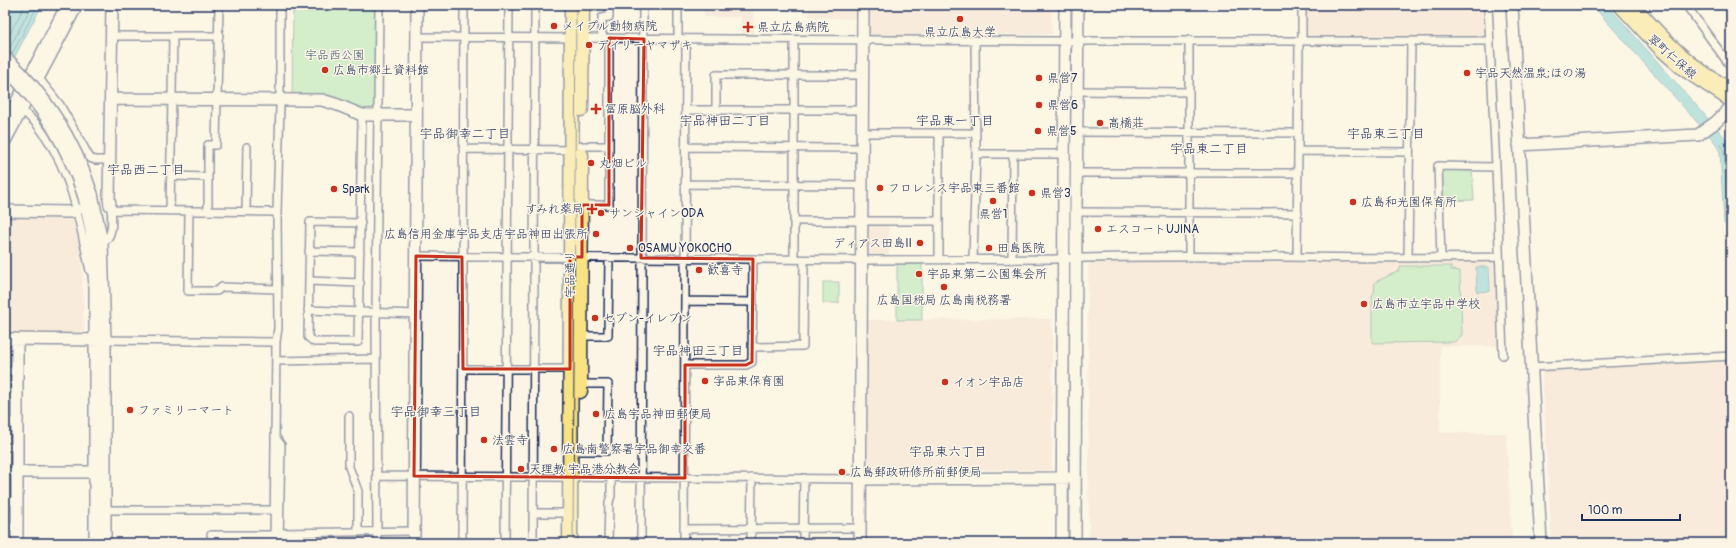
<svg xmlns="http://www.w3.org/2000/svg" width="1736" height="548" viewBox="0 0 1736 548" font-family="Pangolin,'Klee One',sans-serif">
	<style>
		.built { fill: #f3ddce }
		.green { fill: #a4e2aa; stroke: #608884 }
		.water { fill: #79cbd1; stroke: #538da3 }
		.lines { fill: none; stroke-linecap: round; stroke-linejoin: round }
		.shore { stroke: #416d8c; stroke-width: 1 }
		.street-casing { stroke: #1b2f5e; stroke-width: 10 }
		.secondary-casing { stroke: #1b2f5e; stroke-width: 14 }
		.primary-casing { stroke: #1b2f5e; stroke-width: 15 }
		.highway-casing { stroke: #1b2f5e; stroke-width: 17 }
		.street { stroke: #fcf5e5; stroke-width: 7 }
		.secondary { stroke: #fcf5e5; stroke-width: 11 }
		.primary { stroke: #f8e281; stroke-width: 12 }
		.highway { stroke: #f8e281; stroke-width: 14 }
		.tram { stroke: #1b2f5e; stroke-width: 1 }
		.secondary-bridge-casing { stroke: #1b2f5e; stroke-width: 14; stroke-linecap: butt }
		.secondary-bridge { stroke: #fcf5e5; stroke-width: 11 }
		.marked { fill: none; stroke: #c8321e; stroke-width: 3; stroke-linejoin: round }
		.poi-dot { fill: #c8321e; stroke: #fcf5e5; stroke-width: 1.5 }
		.labels { text-anchor: middle; dominant-baseline: central; stroke-width: 3; stroke-linejoin: round; paint-order: stroke }
		.poi-label { font-size: 12px; fill: #1b2f5e; stroke: #fcf5e5; text-anchor: start }
		.park-label { font-size: 12px; fill: #3d5c71; stroke: #fcf5e5 }
		.street-label { font-size: 12px; fill: #1b2f5e; stroke: #fcf5e5 }
		.neighbourhood-label { font-size: 13px; fill: #1b2f5e; stroke: #fcf5e5 }
	</style>
	<rect width="100%" height="100%" fill="#fcf5e5"/>
	<filter id="ink" filterUnits="userSpaceOnUse"><feTurbulence type="fractalNoise" baseFrequency=".025" numOctaves="2"/><feDisplacementMap in="SourceGraphic" scale="8" xChannelSelector="R" yChannelSelector="G"/><feConvolveMatrix kernelMatrix="1 2 1 2 8 2 1 2 1" color-interpolation-filters="sRGB"/></filter>
	<g filter="url(#ink)">
		<path class="built" d="M704 5H753L754 36H742L741 17H704Z
			M809 5H859L858 19 809 17Z
			M868 5H1051L1052 34 870 36 867 33Z
			M1305 5H1483L1485 36 1305 37Z
			M5 216H72L79 238 82 264 84 329 79 334H5Z
			M866 222H889V255H866Z
			M1495 261 1498 346H1440V433H1506L1512 543H1089L1088 265 1092 262Z
			M1052 319V470L915 469 898 472H871L867 469 866 320Z
			M1731 361V543H1552L1542 371Z"/>
		<path class="green" d="M293 5H377L376 108 374 110H364L292 95Z
			M1443 169H1472L1474 200 1441 201 1440 172Z
			M897 264H922V320H897Z
			M1401 266H1451V270L1460 271 1462 335 1454 342 1372 343V296L1374 294 1375 282 1399 271Z
			M823 282H839V303H823Z"/>
		<path class="water" d="M5 5H42L5 75Z
			M1592 5H1607L1727 140 1731 142V227L1724 224 1720 152 1714 141Z
			M1476 267H1489L1490 291 1477 292Z"/>
		<g class="lines">
			<path class="shore" d="M5 43 25 5
				M8 51 32 5
				M12 54 38 5
				M1731 145 1723 142 1721 144 1724 152 1728 221 1731 223"/>
			<defs>
				<path id="street" d="M1302 5V41
					M1488 5 1496 167 1503 355
					M1686 5 1731 67
					M112 36H219
					M417 37 1056 41H1490
					M602 39V18L609 17V5
					M678 39V5
					M794 40V259
					M1189 40V256
					M37 76 60 105 90 158 95 160H110
					M1077 91 1188 92
					M18 109C31 116 38 125 46 137 74 180 79 222 90 271
					M686 110H862
					M716 110V75H862
					M1076 132 1298 133
					M862 133H975
					M939 133V260
					M581 146H609
					M685 147 861 148
					M463 149 572 150
					M1298 151 1409 152
					M976 154H1064
					M1076 173H1298
					M171 176 208 177
					M685 184 862 185
					M582 205H609V38
					M111 210 277 212
					M170 211 173 36
					M189 211 188 291H217L222 287 277 289
					M208 211V145H216L219 5
					M246 212 247 147
					M1076 212 1298 213
					M794 221H939
					M361 223 310 222 308 337 314 342H358L362 115
					M102 242C114 239 112 218 111 207
					M309 251 360 252
					M416 256 862 260 1055 259C1203 253 1351 260 1499 257
					M1297 257 1299 41
					M1408 258 1411 42
					M1441 258 1438 166 1496 167
					M973 259 976 154 975 40
					M1012 260 1013 154
					M309 281 360 283
					M685 301 753 302
					M308 310 416 314
					M581 336H608L609 258
					M105 340 276 342
					M752 347 803 346 804 260
					M277 361 376 359
					M685 365H746L752 362 753 259
					M1531 367 1731 356
					M463 369H570
					M5 371H17
					M5 397H17
					M349 416V467L358 491V532
					M5 422H17
					M276 438 281 445 279 543
					M5 447H16
					M579 451H607L608 384H580
					M5 471 17 472
					M377 476 860 479
					M5 501H16
					M105 510H274
					M533 513H570
					M5 527H16
					M684 529 860 528
					M279 533 414 531
					M286 533V543
					M211 535H274
					M274 543 276 342 278 328 277 212 280 106V5
					M377 543 376 313 379 5
					M462 543 464 5
					M505 543 509 5
					M533 543 535 5
					M608 543 609 502 611 496V477
					M641 543 643 5
					M684 543 686 39
					M751 543 752 478
					M803 543 804 478"/>
				<path id="secondary" d="M1512 5 1541 543
					M111 99 322 100 338 105 362 115H416
					M5 124 67 5
					M5 141 77 5
					M1519 145 1698 135 1716 122 1731 107
					M92 194 102 242 105 340V543
					M84 197 91 230 95 288V543
					M110 205 109 199 112 5
					M5 211 72 212 77 210
					M5 339 103 340
					M17 472H96
					M860 479 1069 478
					M17 543V340
					M414 543 417 5
					M860 543 863 5
					M1062 543 1065 5
					M1075 543 1076 212 1078 5"/>
				<path id="primary" d="M1619 5 1660 49 1684 70 1731 101
					M1634 5C1664 40 1690 67 1731 89"/>
				<path id="highway" d="M581 109 582 5
					M580 391 581 155
					M570 543 572 5"/>
			</defs>
			<use href="#street" class="street-casing"/>
			<use href="#secondary" class="secondary-casing"/>
			<use href="#primary" class="primary-casing"/>
			<use href="#highway" class="highway-casing"/>
			<use href="#street" class="street"/>
			<use href="#secondary" class="secondary"/>
			<use href="#primary" class="primary"/>
			<use href="#highway" class="highway"/>
			<path class="tram" d="M573 543 576 5"/>
			<defs>
				<path id="secondary-bridge" d="M5 57C46 94 75 142 92 194
					M5 69C42 103 69 149 84 197"/>
			</defs>
			<use href="#secondary-bridge" class="secondary-bridge-casing"/>
			<use href="#secondary-bridge" class="secondary-bridge"/>
		</g>
	</g>
	<path d="M0 0H1736V548H0ZM609 38 644 39 641 258 753 259 752 362 746 365H685V478L414 476 416 256 462 257 463 369H570V257H582V205H609Z" fill="#fcf5e5" fill-opacity=".55" fill-rule="evenodd"/>
	<path class="marked" d="M609 38 644 39 641 258 753 259 752 362 746 365H685V478L414 476 416 256 462 257 463 369H570V257H582V205H609Z"/>
	<g class="poi-dot">
		<circle cx="960" cy="19" r="4"/>
		<circle cx="554" cy="26" r="4"/>
		<path d="M746 21h4v4h4v4h-4v4h-4v-4h-4v-4h4z"/>
		<circle cx="589" cy="45" r="4"/>
		<circle cx="325" cy="70" r="4"/>
		<circle cx="1467" cy="73" r="4"/>
		<circle cx="1039" cy="78" r="4"/>
		<circle cx="1039" cy="105" r="4"/>
		<path d="M594 103h4v4h4v4h-4v4h-4v-4h-4v-4h4z"/>
		<circle cx="1100" cy="123" r="4"/>
		<circle cx="1038" cy="131" r="4"/>
		<circle cx="591" cy="163" r="4"/>
		<circle cx="880" cy="188" r="4"/>
		<circle cx="334" cy="189" r="4"/>
		<circle cx="1032" cy="193" r="4"/>
		<circle cx="993" cy="201" r="4"/>
		<circle cx="1353" cy="202" r="4"/>
		<path d="M590 203h4v4h4v4h-4v4h-4v-4h-4v-4h4z"/>
		<circle cx="601" cy="213" r="4"/>
		<circle cx="1098" cy="229" r="4"/>
		<circle cx="596" cy="234" r="4"/>
		<circle cx="920" cy="243" r="4"/>
		<circle cx="630" cy="248" r="4"/>
		<circle cx="989" cy="248" r="4"/>
		<circle cx="699" cy="270" r="4"/>
		<circle cx="919" cy="274" r="4"/>
		<circle cx="944" cy="287" r="4"/>
		<circle cx="1364" cy="304" r="4"/>
		<circle cx="595" cy="318" r="4"/>
		<circle cx="705" cy="381" r="4"/>
		<circle cx="945" cy="382" r="4"/>
		<circle cx="130" cy="410" r="4"/>
		<circle cx="596" cy="414" r="4"/>
		<circle cx="484" cy="440" r="4"/>
		<circle cx="554" cy="449" r="4"/>
		<circle cx="521" cy="469" r="4"/>
		<circle cx="842" cy="472" r="4"/>
	</g>
	<g class="labels">
		<g class="poi-label">
			<text x="562" y="26">メイプル動物病院</text>
			<text x="757" y="27">県立広島病院</text>
			<text x="960" y="32" text-anchor="middle">県立広島大学</text>
			<text x="597" y="45">デイリーヤマザキ</text>
			<text x="333" y="70">広島市郷土資料館</text>
			<text x="1475" y="73">宇品天然温泉;ほの湯</text>
			<text x="1047" y="78">県営7</text>
			<text x="1047" y="105">県営6</text>
			<text x="605" y="109">冨原脳外科</text>
			<text x="1108" y="123">高橋荘</text>
			<text x="1046" y="131">県営5</text>
			<text x="599" y="163">丸畑ビル</text>
			<text x="888" y="188">フロレンス宇品東三番館</text>
			<text x="342" y="189">Spark</text>
			<text x="1040" y="193">県営3</text>
			<text x="1361" y="202">広島和光園保育所</text>
			<text x="584" y="209" text-anchor="end">すみれ薬局</text>
			<text x="609" y="213">サンシャインODA</text>
			<text x="993" y="214" text-anchor="middle">県営1</text>
			<text x="1106" y="229">エスコートUJINA</text>
			<text x="588" y="234" text-anchor="end">広島信用金庫宇品支店宇品神田出張所</text>
			<text x="912" y="243" text-anchor="end">ディアス田島II</text>
			<text x="638" y="248">OSAMU YOKOCHO</text>
			<text x="997" y="248">田島医院</text>
			<text x="707" y="270">歓喜寺</text>
			<text x="927" y="274">宇品東第二公園集会所</text>
			<text x="944" y="300" text-anchor="middle">広島国税局 広島南税務署</text>
			<text x="1372" y="304">広島市立宇品中学校</text>
			<text x="603" y="318">セブン-イレブン</text>
			<text x="713" y="381">字品東保育園</text>
			<text x="953" y="382">イオン宇品店</text>
			<text x="138" y="410">ファミリーマート</text>
			<text x="604" y="414">広島宇品神田郵便局</text>
			<text x="492" y="440">法雲寺</text>
			<text x="562" y="449">広島南警察署宇品御幸交番</text>
			<text x="529" y="469">天理教 宇品港分教会</text>
			<text x="850" y="472">広島郵政研修所前郵便局</text>
		</g>
		<g class="park-label">
			<text x="335" y="55">宇品西公園</text>
		</g>
		<g class="street-label">
			<text transform="translate(1672 57) rotate(41)">翠町仁保線</text>
			<text transform="translate(570 274) rotate(-90)">宇品通り</text>
		</g>
		<g class="neighbourhood-label">
			<text x="725" y="121">宇品神田二丁目</text>
			<text x="955" y="121">宇品東一丁目</text>
			<text x="465" y="134">宇品御幸二丁目</text>
			<text x="1386" y="134">宇品東三丁目</text>
			<text x="1209" y="149">宇品東二丁目</text>
			<text x="146" y="170">宇品西二丁目</text>
			<text x="698" y="351">宇品神田三丁目</text>
			<text x="436" y="412">宇品御幸三丁目</text>
			<text x="948" y="452">宇品東六丁目</text>
		</g>
	</g>
	<rect width="1736" height="548" fill="none" stroke="#fcf5e5" stroke-width="20"/>
	<rect x="10" y="10" width="1716" height="528" fill="none" stroke="#1b2f5e" stroke-width="1.5" filter="url(#ink)"/>
	<path d="M1582 514v6h98v-6" fill="none" stroke="#1b2f5e" stroke-width="2"/>
	<text x="1588" y="514" font-size="12" fill="#1b2f5e" stroke="#fcf5e5" stroke-width="3" paint-order="stroke">100 m</text>
</svg>
